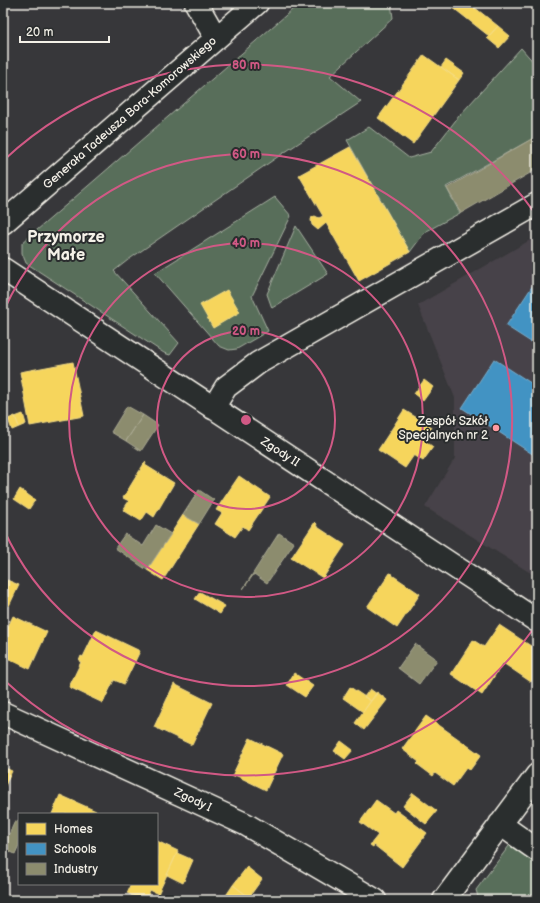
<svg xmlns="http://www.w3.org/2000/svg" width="540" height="903" viewBox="0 0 540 903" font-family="'Balsamiq Sans',sans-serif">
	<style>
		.built { fill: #474248 }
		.green { fill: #596e5a; stroke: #a6b0a1 }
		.homes { fill: #f6d55c; stroke: #f5dd86 }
		.schools { fill: #4393c3; stroke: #78afce }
		.industry { fill: #8c8c6e; stroke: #abaa93 }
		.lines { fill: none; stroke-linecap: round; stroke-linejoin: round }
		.minor-casing { stroke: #f4f1e8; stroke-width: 25 }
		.minor { stroke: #2a2d2e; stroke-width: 22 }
		.ring { fill: none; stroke: #d15985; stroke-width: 2 }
		.poi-dot { fill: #ff9aa2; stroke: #2a2d2e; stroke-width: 1.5 }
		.labels { text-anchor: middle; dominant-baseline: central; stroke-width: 4; stroke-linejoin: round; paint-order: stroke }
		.street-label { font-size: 12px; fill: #f4f1e8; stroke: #2a2d2e }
		.poi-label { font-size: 12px; fill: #f4f1e8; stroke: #2a2d2e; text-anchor: end }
		.district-label { font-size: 16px; font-weight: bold; fill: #f4f1e8; stroke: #2a2d2e }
		.centre { fill: #d15985; stroke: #2a2d2e; stroke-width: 2 }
		.ring-label { font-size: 12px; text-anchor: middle; font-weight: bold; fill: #d15985; stroke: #2a2d2e; stroke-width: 4; stroke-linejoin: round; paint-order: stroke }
	</style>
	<rect width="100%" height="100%" fill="#37373a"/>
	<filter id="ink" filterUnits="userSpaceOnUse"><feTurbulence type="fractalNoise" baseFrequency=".025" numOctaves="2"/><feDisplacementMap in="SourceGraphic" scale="8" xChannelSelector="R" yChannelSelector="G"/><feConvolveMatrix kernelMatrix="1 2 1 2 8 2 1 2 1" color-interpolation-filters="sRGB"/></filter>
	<g filter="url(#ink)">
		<path class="built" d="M537 236V577L425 507 455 458V398L418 305Z"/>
		<path class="green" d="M300 3H391L393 18 330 76 361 102 276 158 128 260 114 271 179 343 170 355 164 353 26 263 22 253V243Z
			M521 48 537 66V136L446 187 460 213 425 232 410 252 347 140 369 127 409 158 431 152 459 116Z
			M275 197 291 216 252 296 268 331 237 349 229 350 219 346 155 273Z
			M296 226 328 274 272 308 267 294Z
			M512 842 537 860V900H479L476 890Z"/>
		<path class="homes" d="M447 3H469L498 26 489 36Z
			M498 26 510 36 499 48 487 38Z
			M424 55 459 80 413 144 378 118Z
			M446 60 464 73 459 80 441 67Z
			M350 147 410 252 359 281 326 223 318 230 312 225 311 220 312 217 315 216 319 218 323 216 299 175Z
			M227 290 240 312 213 328 200 305Z
			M73 362 84 416 30 426 20 372Z
			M424 380 433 387 423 401 414 394Z
			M404 410 432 427 424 440 433 447 423 461 414 455 405 468 378 450Z
			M23 414 26 424 19 427 15 417Z
			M15 416 19 427 12 430 8 419Z
			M145 462 146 463 145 465 174 483 154 517 147 512 141 521 123 510 129 501 123 498Z
			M239 476 270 497 248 530 243 526 235 537 215 524 222 513 216 510Z
			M20 489 35 500 29 509 14 499Z
			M183 515 199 524 163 580 147 570Z
			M315 522 317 524 316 526 345 545 323 578 291 558Z
			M390 573 393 574 392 575 420 594 397 628 367 607Z
			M7 580 19 585 9 606 3 603V588Z
			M200 592 225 606 220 614 195 599Z
			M13 616 47 632 30 669 3 656V637Z
			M499 625 537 650V673L531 682 503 663 482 695 451 674 473 640 484 647Z
			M96 630 140 651 124 684 114 680 103 703 69 687 81 662 79 661 81 656 83 657Z
			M294 673 313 686 305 697 287 685Z
			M174 684 212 703 192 745 154 727Z
			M350 687 371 701 363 712 343 698Z
			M370 689 377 694 371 701 364 697Z
			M377 692 387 700 364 730 355 723Z
			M426 716 481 755 470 770 466 768 453 786 435 773 433 776 417 764 419 762 402 749Z
			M250 738 283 754 266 790 235 775 234 777 232 776Z
			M341 741 353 750 345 759 334 751Z
			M3 767 12 771 3 790Z
			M413 793 437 811 426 824 403 806Z
			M60 795 96 811 95 814H52Z
			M376 800 394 813 396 810 427 833 402 867 374 845 373 847 370 845 378 835 360 822Z
			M157 841 178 851 158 894 150 890 146 900H141L127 893 131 884H157Z
			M177 853 193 860 183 883 167 875Z
			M247 867 262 879 249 897 233 885Z
			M233 885 249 897 246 900H223Z"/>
		<path class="schools" d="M537 279V346L506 326Z
			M494 359 537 387V457L462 408Z"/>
		<path class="industry" d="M537 136V169L461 213 447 188Z
			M127 406 143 415 126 441 111 432Z
			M143 415 158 425 141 451 126 441Z
			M199 490 214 500 199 524 183 515Z
			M156 525 171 534 147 570 115 548 125 534 143 546Z
			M279 533 294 543 267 583 254 574 243 589Z
			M415 644 437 660 419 684 398 668Z
			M15 821 19 822V845L15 854 3 848Z"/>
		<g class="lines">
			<defs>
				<path id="minor" d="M196 3 216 38
					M3 223 257 3
					M3 269 537 621
					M213 408 226 387 258 363 537 204
					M3 713 245 824 375 900
					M500 824 537 850
					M444 900 537 775"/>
			</defs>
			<use href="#minor" class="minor-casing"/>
			<use href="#minor" class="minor"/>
		</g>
	</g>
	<g class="ring">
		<circle cx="246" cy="420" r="89"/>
		<circle cx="246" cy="420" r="177"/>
		<path d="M4 310A266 266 0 1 1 4 530"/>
		<path d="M537 624A355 355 0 0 1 4 680M4 160A355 355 0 0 1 537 216"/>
	</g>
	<circle class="poi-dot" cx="496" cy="428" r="4"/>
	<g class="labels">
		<g class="street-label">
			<text transform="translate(130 113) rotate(-41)">Generała Tadeusza Bora-Komorowskiego</text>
			<text transform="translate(280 452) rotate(33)">Zgody II</text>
			<text transform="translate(193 800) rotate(25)">Zgody I</text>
		</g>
		<g class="poi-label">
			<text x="488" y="421">Zespół Szkół<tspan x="488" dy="14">Specjalnych nr 2</tspan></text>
		</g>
		<g class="district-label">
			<text x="66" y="237">Przymorze<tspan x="66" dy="18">Małe</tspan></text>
		</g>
	</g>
	<circle cx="246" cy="420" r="6" class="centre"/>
	<g class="ring-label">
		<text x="246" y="69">80 m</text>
		<text x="246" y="158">60 m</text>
		<text x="246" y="247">40 m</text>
		<text x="246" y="335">20 m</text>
	</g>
	<rect width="540" height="903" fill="none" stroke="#2a2d2e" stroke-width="16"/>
	<rect x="8" y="8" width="524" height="887" fill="none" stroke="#f4f1e8" stroke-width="1.5" filter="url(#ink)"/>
	<rect x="18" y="813" width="140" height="72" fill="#2a2d2e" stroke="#7b7b78"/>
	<rect x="26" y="823" width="20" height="12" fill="#f6d55c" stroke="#7b7b78"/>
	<text x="54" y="833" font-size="12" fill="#f4f1e8">Homes</text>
	<rect x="26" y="843" width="20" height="12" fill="#4393c3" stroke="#7b7b78"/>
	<text x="54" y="853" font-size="12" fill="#f4f1e8">Schools</text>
	<rect x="26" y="863" width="20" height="12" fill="#8c8c6e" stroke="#7b7b78"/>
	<text x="54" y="873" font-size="12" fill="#f4f1e8">Industry</text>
	<path d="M20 36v6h89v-6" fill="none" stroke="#f4f1e8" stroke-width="2"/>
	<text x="26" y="36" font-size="12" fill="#f4f1e8" stroke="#2a2d2e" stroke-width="3" paint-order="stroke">20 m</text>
</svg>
